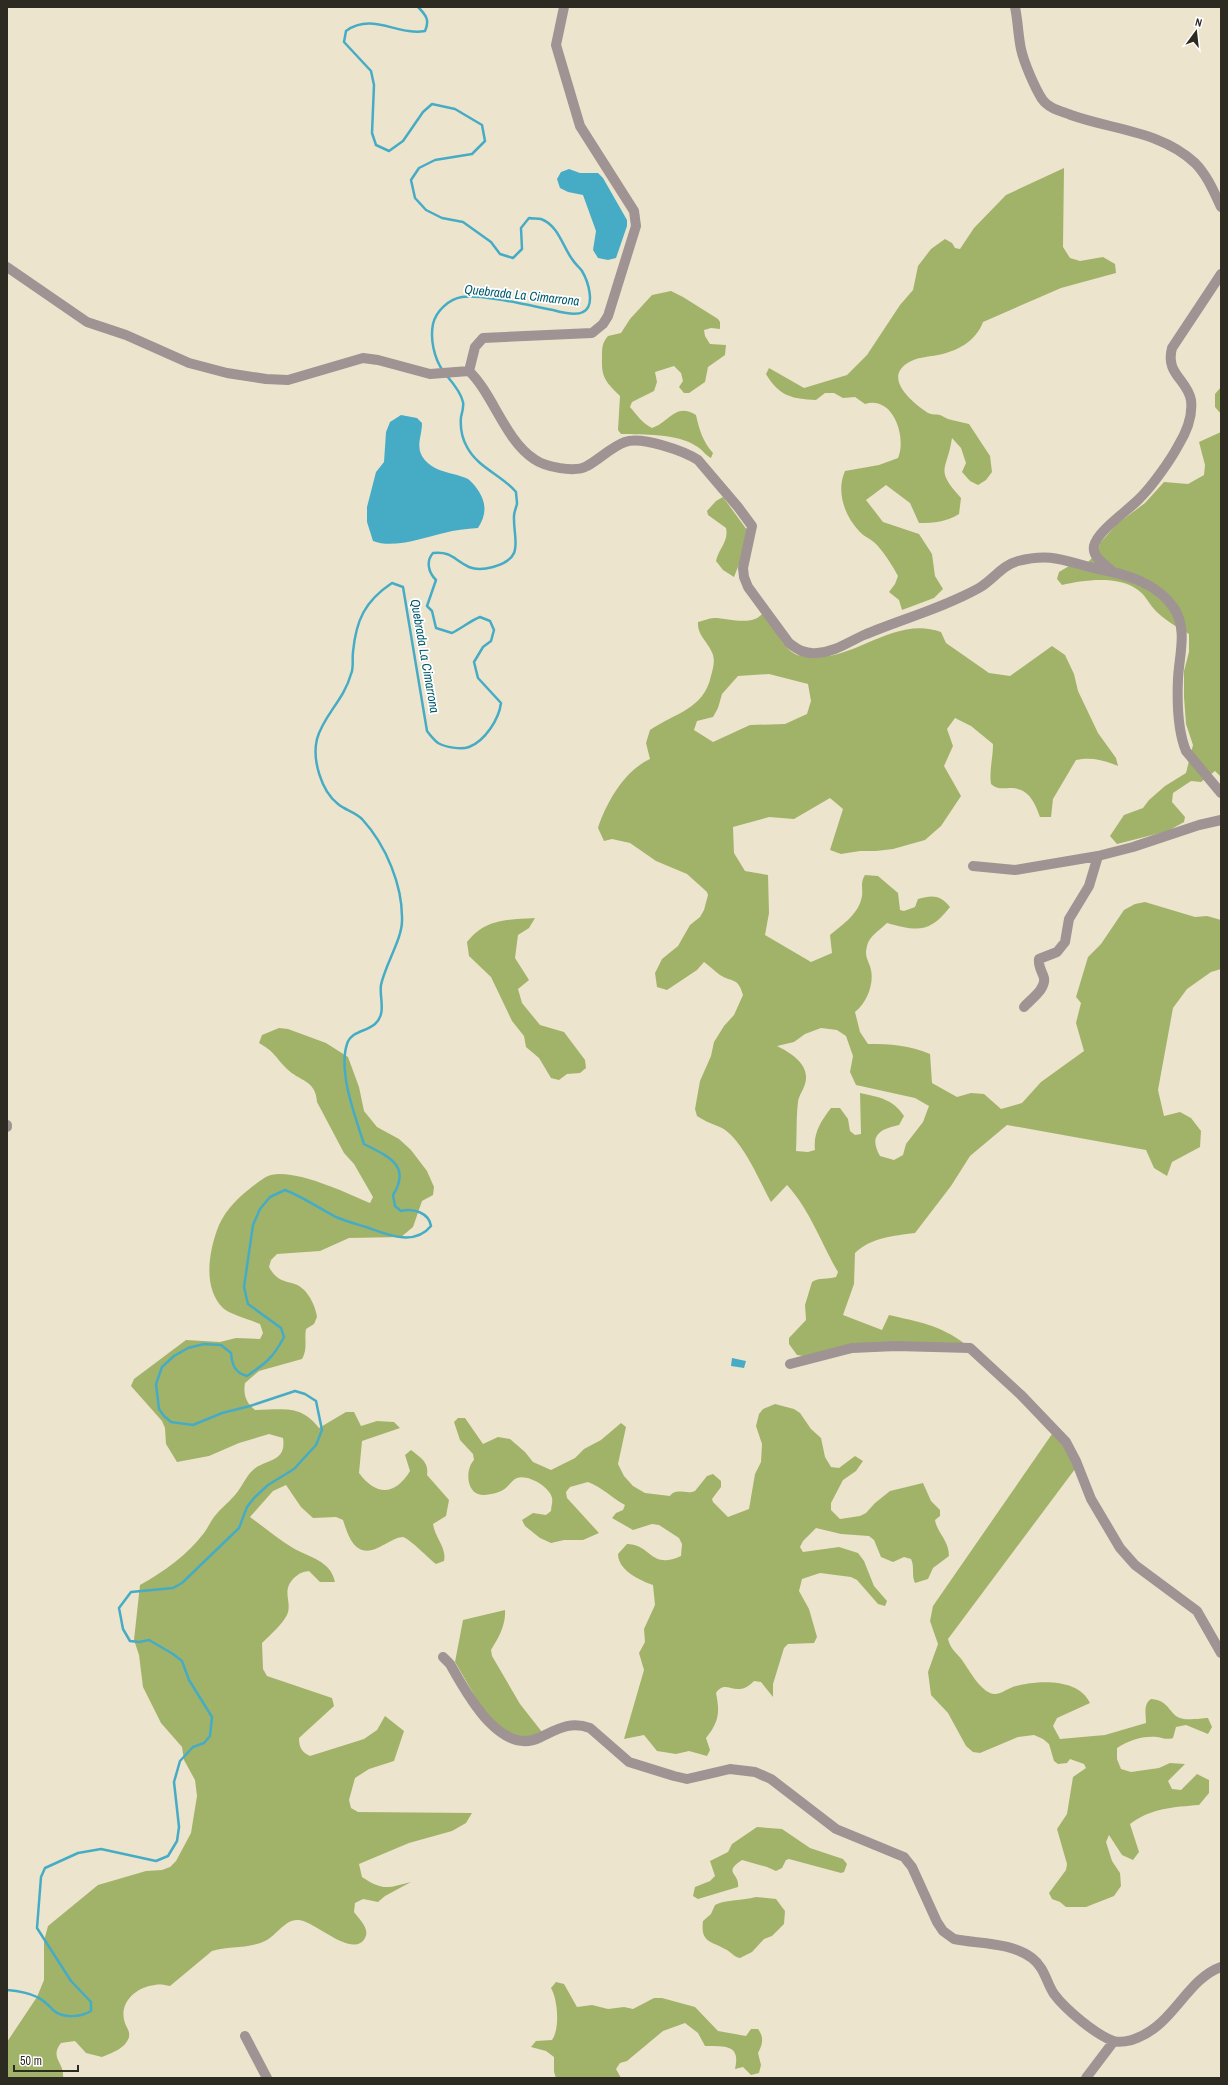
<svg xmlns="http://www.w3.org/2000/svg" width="1228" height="2085" viewBox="0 0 1228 2085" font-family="'Archivo Narrow',sans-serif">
	<rect width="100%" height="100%" fill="#ede4ce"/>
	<path fill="#a1b369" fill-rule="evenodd" d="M1064 168 1063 247 1070 258 1080 261 1103 257 1115 264 1116 273 1061 288 983 322C976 341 958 351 938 355 927 357 916 357 906 364 884 380 914 404 928 413 932 415 936 414 940 415 943 416 945 418 948 419 954 421 962 422 969 424L990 456 992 472 986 480 978 485 970 481 962 472 966 463 961 448 952 438C947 472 934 468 961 498L959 514C946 522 935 523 919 523L910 503 886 485 866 500 883 522 919 534 932 554 935 576 943 589 934 598 902 610 899 600 889 592 895 584 898 576C892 565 885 554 877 545 872 539 864 537 859 531 844 515 836 491 845 471L879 465 898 458C907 437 893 395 865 404L855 397 843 398 834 393H825L816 400C792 399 779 396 766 374L769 368 804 388 847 375 867 355 900 305 913 290 918 266 931 249 945 239 952 243 955 248 960 249 974 228 1006 195Z
		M671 291 683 297 718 319 720 322V329L711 328 704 330 705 336 710 344 726 345 725 355 708 367 705 382 689 393H684L679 387 683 381 681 373 674 366 655 372 657 382 654 391 632 402 630 407C637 415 642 423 652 428 669 423 675 402 696 415 699 429 703 442 713 453L711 458C705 455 702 449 696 446 677 433 643 435 621 434L618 430 620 396C606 382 601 378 602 357 602 348 602 343 608 336L621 333 630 319 652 295Z
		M1221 387V414L1215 407V394Z
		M1221 432V777L1215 771 1201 782 1191 781 1173 793 1172 802 1185 817 1184 822 1168 831 1117 844 1110 836 1124 815 1143 808 1149 800 1165 786 1186 773 1193 745 1186 724 1184 697V671L1189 652V634C1177 627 1163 619 1154 609 1148 602 1145 595 1138 590 1119 575 1083 580 1062 585L1057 579 1059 572 1069 566 1081 569 1098 552 1100 543 1117 524 1145 503 1164 482 1188 484 1204 475 1205 465 1199 442Z
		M723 497 747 530 743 554 734 577 723 570 716 561C719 548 729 541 726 528L708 515 707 511 716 501Z
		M763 613C776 626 779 646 797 655 800 656 806 656 809 657 854 662 894 615 941 632L946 643 989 673 1010 676 1052 646 1065 655 1074 674 1078 691 1098 733 1116 758 1118 766C1103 760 1092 757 1076 760L1053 799 1051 817H1040C1035 803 1029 789 1012 788 1003 788 998 790 991 784 989 770 993 759 993 744L971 726 955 718 947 729 953 746 944 766 961 796 941 826 925 840 893 849 876 851H860L841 854 830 850 843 809 830 798 794 819 769 817 733 827 734 853 745 871 768 875 769 913 765 935 811 962 832 953 830 935C843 924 859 914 862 896 863 887 860 883 865 875L878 876 898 893 900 910 904 911 915 907 918 899C933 895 940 895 950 907 929 934 917 931 887 923 880 930 869 936 867 946 864 958 869 960 871 970 874 984 867 1003 855 1012L860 1032 868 1044C891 1044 909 1045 930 1054L932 1083 957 1097 971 1093 984 1094 1001 1109 1022 1103 1041 1082 1084 1051 1076 1023 1081 1003 1076 997 1088 957 1101 944 1124 910 1135 904 1145 902 1195 917 1207 916 1221 920V969L1211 972 1187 989 1173 1008 1158 1090 1164 1116 1180 1112 1191 1118 1201 1131 1200 1147 1172 1162 1167 1176 1154 1168 1146 1150 1007 1125 970 1156 951 1186 915 1233C893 1236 872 1237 855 1253L854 1284 843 1315 882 1330 889 1315C919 1322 940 1325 965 1344L927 1343 810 1357 797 1355 789 1344V1338L806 1320 805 1305 812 1282C819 1277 827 1280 836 1277L838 1272C821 1243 810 1210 787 1185L771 1202C760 1182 743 1140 722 1128 713 1124 706 1122 697 1116L695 1109 700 1081 711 1056 714 1042 724 1026 734 1015 743 995C738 977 733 983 720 975 714 971 710 966 704 962L697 970 667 990 657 987 655 973 662 959 678 946 690 925 700 917 704 910 708 895 707 892 687 874 656 861 630 843 612 839 604 841 598 828C606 803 625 770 650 759L646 743 650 730C675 713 704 709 711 676 713 668 715 662 713 655 709 642 697 636 698 622 703 621 709 618 714 618 729 618 752 627 763 613ZM769 674 808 684 811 701 807 714 785 724 750 725 713 742 694 730 697 721 713 717 718 708 722 694 738 676ZM821 1028 837 1030 846 1036 853 1056 850 1072 856 1085 915 1098 929 1106 923 1122 906 1144 903 1155 894 1160 880 1156C868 1135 881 1129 899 1125L904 1116C893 1099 879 1097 860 1093L861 1134 855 1135 850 1131 848 1119 840 1108H831C821 1121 813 1133 815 1150L808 1152 796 1151C797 1135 796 1118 798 1102 799 1095 803 1091 805 1084 811 1065 791 1053 777 1046L794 1042 805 1034Z
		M535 918 529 928 518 935 515 958 529 980 518 989 522 1003 540 1025 564 1032 585 1060 586 1068 580 1073 567 1074 559 1080 551 1078 539 1058 526 1047 524 1036 512 1021 491 977 469 956 467 942C486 918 507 920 535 918Z
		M279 1028 288 1029 326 1043 348 1057 359 1087 364 1111 377 1127 399 1139 411 1150 427 1171 434 1187 433 1195 422 1201 413 1227 401 1237 349 1238 320 1251 277 1254 271 1260 269 1267C280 1287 291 1278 303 1289 310 1295 316 1308 317 1317L314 1324 306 1329C304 1339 308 1349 302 1359L259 1371 245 1383C243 1394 246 1403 255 1410 284 1410 300 1404 319 1428L346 1412H354L361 1426 377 1421 394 1422 400 1428 362 1441 359 1473C376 1496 395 1496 410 1471L405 1455 411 1450C421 1458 429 1462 427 1475L449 1500 446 1516 433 1524C435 1538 447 1548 444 1561L436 1564C428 1558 410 1539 403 1537 398 1537 393 1540 389 1542 383 1545 377 1549 372 1550 353 1555 347 1532 343 1520L336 1517 313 1518 301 1507 286 1485 273 1491 250 1517C264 1527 278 1539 293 1548 309 1557 331 1561 335 1582H320L309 1571C302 1572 300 1573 295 1577 280 1591 293 1601 287 1615 281 1626 271 1634 262 1643L263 1669 267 1676 332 1698 334 1706 299 1738C299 1748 302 1752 310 1756L364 1739 377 1730 385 1716 404 1731 394 1761 369 1769 355 1778 349 1800 351 1808 358 1812 472 1813 466 1823 452 1831 409 1843 359 1864 362 1877C383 1891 388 1888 411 1882L385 1896 378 1902 363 1899 355 1903 354 1912C360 1920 370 1929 365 1938 353 1960 314 1920 298 1920 285 1919 276 1936 265 1941 248 1949 227 1946 212 1951L170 1986C165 1985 160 1984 155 1985 136 1987 118 2003 125 2023 127 2029 130 2030 129 2037 126 2048 112 2053 102 2057L86 2053 75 2041 61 2043C49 2058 65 2063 63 2078H7V2042L37 1997 44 1980V1941L48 1926 98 1885 146 1871 162 1870 170 1867 176 1861 191 1833 197 1796 195 1780 184 1760 182 1747 161 1723 143 1687 139 1655 134 1640 140 1585C165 1571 187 1555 204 1533 208 1528 210 1522 214 1517 220 1509 228 1503 235 1495 242 1487 246 1476 253 1470 265 1459 287 1463 283 1438L269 1434 239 1443 209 1456 177 1462 166 1444 165 1428 162 1421 131 1386 134 1379 186 1340 220 1342 236 1338 260 1339 263 1333 260 1324C251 1320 229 1314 223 1308 202 1287 209 1250 219 1225 226 1209 240 1196 253 1186 259 1182 264 1177 271 1175 297 1169 346 1193 370 1203L373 1197 354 1164 344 1153 317 1102C316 1080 299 1081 287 1069 275 1057 275 1052 259 1043L262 1035Z
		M775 1404 794 1409 800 1413 811 1429 821 1438 825 1457 831 1467 839 1468 855 1456 863 1461 856 1471 843 1480 831 1503V1510L840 1519 860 1516 866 1513 875 1503 890 1491 923 1483 931 1501 940 1510V1516L935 1520C937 1533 949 1540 949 1556L933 1568 928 1579 915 1583C911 1575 915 1567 911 1559L904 1557 893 1562 881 1557 874 1540 869 1536 841 1534 816 1528 803 1541 800 1547 803 1552 839 1547 858 1553 864 1561 874 1586 887 1601 885 1606 878 1604 857 1580 851 1577 820 1573 802 1579 799 1591 809 1609 817 1637 814 1643 788 1644 784 1648 773 1684V1697L761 1682 754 1681C750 1685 745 1689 740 1689 729 1690 724 1682 716 1693 720 1712 719 1722 706 1738L710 1750 707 1756 689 1751 676 1754 657 1751 644 1735 624 1739 644 1670 639 1653 645 1642 644 1629 655 1605 653 1585C639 1580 618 1570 618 1554L627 1544C651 1544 650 1570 681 1556L682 1544 679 1538 659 1525 652 1524 633 1530 612 1518 616 1513 623 1510 625 1505C612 1498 602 1487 588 1482L570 1487 566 1492 567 1498 599 1533 583 1540H564L551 1543 540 1538 525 1526 522 1520 533 1513 546 1515 551 1511C551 1507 553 1502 552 1498 550 1487 528 1474 517 1478 512 1480 508 1487 503 1490 499 1493 487 1495 482 1495 466 1494 465 1469 474 1460L473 1454 460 1440 454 1422 458 1418H465L483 1444 498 1437 510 1439 525 1452 533 1462 551 1470 575 1458 584 1449 601 1440 621 1423 626 1427 618 1464 624 1476 633 1486 645 1493 670 1496C676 1487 687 1495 695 1491L707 1476 713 1474 721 1481V1487L712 1499 713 1502 728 1517 749 1509 755 1474 761 1462 762 1444 756 1426 759 1414 763 1409Z
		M1052 1434 1060 1440 1075 1469 948 1639C951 1651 958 1653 964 1663 971 1673 979 1688 990 1693 999 1697 1007 1688 1016 1686 1038 1680 1079 1678 1090 1703L1057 1718 1053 1726 1060 1739 1105 1735 1146 1723C1146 1715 1143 1704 1151 1699 1166 1700 1167 1708 1176 1716 1183 1722 1200 1718 1208 1718L1212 1727 1208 1734 1186 1725 1176 1727 1173 1738C1167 1740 1163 1738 1157 1737 1140 1736 1131 1740 1117 1748V1759L1121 1769 1131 1772 1159 1768 1170 1763 1185 1764 1168 1781 1172 1789 1181 1790 1197 1774 1209 1780V1793L1199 1805C1174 1807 1151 1808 1130 1824L1139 1852 1133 1860 1122 1855 1109 1835 1106 1842 1112 1861 1120 1873 1121 1886 1114 1896 1086 1907H1066L1060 1902 1052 1899 1049 1893 1066 1870 1067 1864 1057 1829 1067 1814 1073 1777 1086 1768 1084 1764 1070 1759 1067 1763 1058 1764 1054 1761 1049 1744 1043 1739 1034 1735 1018 1737 980 1753 973 1752 966 1746 948 1713 931 1695 928 1672 938 1644 930 1621 933 1606Z
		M505 1610C506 1625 499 1637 491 1650L492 1656 520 1704 542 1732 528 1739 513 1735 489 1720 455 1662 463 1620Z
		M757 1827 782 1829 810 1848 843 1859 847 1864 844 1872 841 1873 789 1859 786 1860 782 1868 776 1871 767 1867 742 1860C722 1873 740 1873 738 1887L698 1899 693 1896 695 1887 710 1881 715 1876 710 1861 728 1852 732 1844Z
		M756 1897 776 1899 785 1911 784 1924 772 1936 764 1939 752 1952 740 1958C734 1957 732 1953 727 1950 712 1941 700 1943 703 1921L711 1914 715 1905C727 1899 742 1901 756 1897Z
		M556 1982 564 1984 577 2007 592 2005 608 2009 624 2007 633 2009 654 1998H662L695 2007 718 2031 746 2036 751 2029H758C764 2037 763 2044 758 2053L761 2065 759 2073 751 2075 743 2067 735 2069C741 2043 724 2047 705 2046L698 2033 685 2023 663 2031 627 2061 620 2063 616 2069 621 2078H556L554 2072V2057L546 2051 531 2047 536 2041 552 2040C560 2029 558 2000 551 1988Z"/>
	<path fill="#46acc5" d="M569 169 580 173H598L603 178 627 220V226L616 258 608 260 598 258 593 250 596 231 583 195 568 192 560 188 557 179 561 172Z
		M401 415 417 418 422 423C422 436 416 445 422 456 432 473 454 472 468 479 471 481 473 484 475 486 486 500 488 513 478 528 466 529 455 530 444 533 423 538 393 549 373 541L367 522V507L376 472 384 462 386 432 390 422Z
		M732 1358 746 1361 744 1368 731 1366Z"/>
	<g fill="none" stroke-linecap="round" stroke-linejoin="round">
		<path stroke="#46acc5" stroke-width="2.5" d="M418 7C426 15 430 20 425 31 398 36 372 12 346 31L344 42 371 71 374 85 372 133 376 145 389 151 403 141 423 112 432 104 455 109 482 125 485 141 472 154 435 160 419 168 411 180 415 198 426 210 442 218 463 222 491 242 500 254 513 258 522 249 521 228 529 218C532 219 538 218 541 219 558 225 563 247 572 259 575 264 579 267 582 271 588 281 596 306 583 312 576 316 560 312 553 310 531 306 483 294 462 297 449 299 436 311 433 324 430 339 434 358 443 371
			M7 1990C18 1991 27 1992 37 1997 44 2000 48 2005 53 2010 63 2019 81 2017 91 2011V2002L71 1981 37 1928 41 1877 45 1868 78 1853 101 1849 156 1861 168 1856 177 1841 179 1827 174 1782 180 1761 193 1747 204 1743 210 1736 212 1717 189 1680 182 1661 173 1654 149 1640 139 1642 130 1641 123 1629 119 1608 131 1592 173 1588 182 1583 239 1528 247 1507 254 1498 268 1485 294 1469 316 1445 322 1430 316 1401 305 1394 295 1391 250 1406 222 1413 193 1425 171 1422 164 1416 159 1409 156 1384 162 1367 174 1356 188 1348 204 1344 221 1345 231 1353C232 1365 235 1373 247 1376 266 1363 273 1358 284 1337L281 1328 248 1304 244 1287 253 1225 260 1209 270 1197 285 1190C303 1197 319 1208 336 1217 345 1221 356 1224 366 1227 386 1234 414 1247 431 1226 429 1213 414 1208 401 1211L395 1206 393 1195C412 1165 387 1156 364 1144 355 1116 338 1072 347 1044 351 1031 366 1032 375 1024 387 1013 379 998 381 985 385 965 402 939 402 921 403 886 386 845 362 819 355 812 345 810 338 804 321 791 312 759 317 739 323 716 344 700 351 674 354 668 352 659 353 652 356 620 365 601 392 583L403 587 427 731C430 735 434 740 438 743 445 747 461 750 469 747 485 741 499 719 501 703L478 678 474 662 483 647 491 641 494 630 490 621 480 617C470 621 462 628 452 633L436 628 432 611 427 606 436 580C428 572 426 561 433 553 452 551 454 560 469 567 476 570 486 569 493 567 526 558 513 540 514 516 514 512 516 508 517 504 517 500 516 495 516 492 502 475 478 468 467 447 462 438 460 428 461 417 462 413 464 407 463 402 461 393 453 383 447 376"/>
		<path stroke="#9f9393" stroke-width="10" d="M1015 7C1018 21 1018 35 1021 49 1024 63 1035 88 1042 99 1049 109 1061 111 1071 115 1113 130 1161 131 1195 163 1207 175 1214 192 1221 207
			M7 267 87 322 126 335 189 363 227 373 266 379 288 380 363 358 378 360 430 374 469 371 475 347 483 338 592 333 603 324 608 316 636 226 634 211 580 126 556 45 564 7
			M469 371C493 394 505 440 534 459 545 467 575 473 587 466 600 459 611 447 625 442 642 436 684 451 698 460L738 507 752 526 743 568 744 577 748 587 789 643C798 650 805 654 817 653 835 652 848 642 864 635 902 619 943 608 979 588 993 580 1002 565 1018 561 1053 552 1066 562 1098 569 1126 574 1157 583 1174 608 1188 630 1179 655 1178 679 1177 702 1177 729 1186 751L1221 793
			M1111 570C1104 564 1092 557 1094 546 1097 531 1129 510 1140 498 1152 486 1170 461 1178 446 1186 433 1193 416 1191 400 1187 379 1165 374 1172 348L1221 274
			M973 866 1015 870 1098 856 1133 847 1199 825 1221 820
			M1024 1007C1031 999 1046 989 1044 978 1042 971 1038 967 1039 959L1057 952 1065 942 1069 919 1089 886 1098 856
			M7 1127V1125
			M790 1364 852 1348 896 1346 970 1348 1022 1396 1066 1442 1076 1461 1091 1499 1120 1548 1135 1565 1197 1611 1221 1653
			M443 1657 450 1664C466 1692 500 1758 541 1737 558 1729 570 1721 590 1728L629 1762 674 1776 687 1779 730 1769 755 1772 771 1779 836 1829 904 1857 912 1867 937 1922 943 1931 954 1939C979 1944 1011 1942 1032 1958 1045 1968 1046 1982 1054 1994 1066 2010 1095 2034 1113 2041 1119 2043 1131 2041 1137 2038 1174 2024 1187 1979 1221 1967
			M245 2036 267 2078
			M1086 2078 1114 2041"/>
	</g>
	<g text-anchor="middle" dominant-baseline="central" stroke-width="3.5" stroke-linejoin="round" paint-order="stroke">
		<g font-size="13" font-style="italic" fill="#005b6d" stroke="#fff">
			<text transform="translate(522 295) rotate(6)">Quebrada La Cimarrona</text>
			<text transform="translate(425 656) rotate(80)">Quebrada La Cimarrona</text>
		</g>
	</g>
	<rect width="1228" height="2085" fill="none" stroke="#2d2a21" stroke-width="16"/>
	<g transform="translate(1196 32) rotate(15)" stroke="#ffffff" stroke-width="3" paint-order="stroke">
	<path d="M0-3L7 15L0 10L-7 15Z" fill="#2d2a21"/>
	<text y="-6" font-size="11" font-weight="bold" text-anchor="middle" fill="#2d2a21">N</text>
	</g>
	<path d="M14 2065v6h64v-6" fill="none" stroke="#2d2a21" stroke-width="2"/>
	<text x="20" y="2065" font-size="12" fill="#2d2a21" stroke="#ffffff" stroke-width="3" paint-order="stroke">50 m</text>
</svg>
